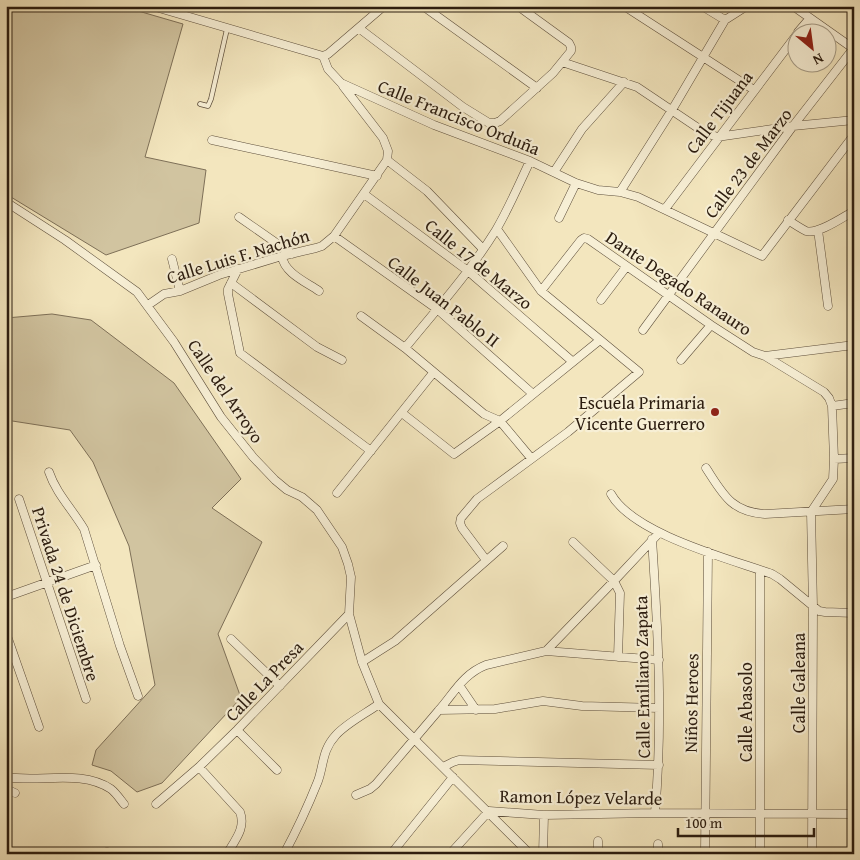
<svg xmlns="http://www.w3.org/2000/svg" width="860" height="860" viewBox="0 0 860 860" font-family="'Gentium Book Plus',serif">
	<rect width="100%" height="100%" fill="#f3e6be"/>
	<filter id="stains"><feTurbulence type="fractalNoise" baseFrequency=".004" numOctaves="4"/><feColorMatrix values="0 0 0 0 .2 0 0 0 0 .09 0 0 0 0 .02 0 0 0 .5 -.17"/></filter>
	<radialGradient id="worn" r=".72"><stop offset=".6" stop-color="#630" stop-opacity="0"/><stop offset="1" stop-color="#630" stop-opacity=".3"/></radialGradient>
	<path fill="#d1c4a0" stroke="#7e7058" d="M9 6H121L183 24 145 157 206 170 199 223 106 255 6 194V13Z
		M52 314 91 320 174 383 241 479 212 508 262 542 218 634 241 698 162 783 137 792 111 771 92 765 96 750 155 685 129 546 93 462 70 430 6 420V318Z"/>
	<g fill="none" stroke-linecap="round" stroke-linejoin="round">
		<g stroke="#5d4e3b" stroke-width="5.5">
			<path id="service" d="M200 104 208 106 211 99 227 29"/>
		</g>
		<g stroke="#5d4e3b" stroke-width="9">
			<path id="minor" d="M152 6 323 56
				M423 6 537 88
				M624 6 754 90
				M702 6 725 20
				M793 6 854 49
				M360 29 463 107 489 123H495L500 121 553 73 571 51V47L569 43 518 6
				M798 32 810 18
				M323 56 328 69 341 83 434 125 530 161 576 183 598 190 620 192 638 197 762 256 854 135
				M323 56 328 54 384 6
				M562 62 637 87 704 132 717 137 793 126 854 120
				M212 140 377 176
				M387 160 427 191 483 249
				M554 172 582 129 624 82
				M620 192 672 110 725 20 747 6
				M364 194 468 271 573 362
				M6 202 65 240 137 292 174 342 221 417 253 457 275 480 287 490 302 497 317 510 342 547 348 564 351 577 349 614 362 662 379 704 530 854
				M665 209 798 33
				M239 217 292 254
				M559 218 576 183
				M788 220C794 224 800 228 806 231 818 235 843 217 854 211
				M818 230 828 306
				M334 236 437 309 533 394
				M282 256C284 273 306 282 319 291
				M172 259 180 291
				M238 269 228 289V294L240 353 371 451
				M231 283 317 347 342 360
				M541 291 581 240 584 238 588 239 711 325 753 352 765 356 824 392 829 398 832 406 834 459 833 479 811 512
				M601 300 626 267
				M148 305 164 294 180 291 219 275 282 256 316 248 322 246 334 236 387 160 388 151 383 138 343 86
				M361 316 405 348 484 414 500 421 531 458
				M643 330 793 126 853 49
				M405 348C436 310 470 272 496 230 509 208 519 184 530 161
				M765 356 854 345
				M681 360 711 325
				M832 406 854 403
				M402 413 454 454 500 421 600 340
				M834 459 854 458
				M706 468C723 494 731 512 765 514L854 509
				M49 472C56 493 72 509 84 529L120 646 138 696
				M337 493 433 373
				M611 494C633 534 730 559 772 574L780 579 819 611 825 612 854 613
				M19 499 86 699
				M811 512 813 607 812 854
				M652 539C658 631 663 722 655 813
				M573 542 614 581 620 593 618 657
				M486 560 462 528 460 523 461 518 477 499 568 432 639 372 541 291 497 229
				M760 570V854
				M6 597 96 565
				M6 633 39 727
				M231 639 280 686
				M546 651 659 660
				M362 662 395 641 503 546
				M459 685 476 710
				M439 710 495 709 543 701 582 706 659 708
				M237 730 277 770
				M199 767 240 812C246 828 235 840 227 854
				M443 767 453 762 459 760 659 765
				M6 777C40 783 81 769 111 789 116 793 120 799 124 804
				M6 789 15 793
				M356 795 370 789 376 784C397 759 418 735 439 710 454 693 463 674 486 665L546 651 614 581 659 533
				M156 804 199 767 237 730 349 614
				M658 844V854
				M107 854V852
				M284 854C297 830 308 806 318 781 324 764 322 750 336 735 347 723 365 714 379 704
				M391 854 453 777
				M450 854 489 811 544 815 655 813 854 814
				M543 854 544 815
				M598 854V841
				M705 854 708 552"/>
		</g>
		<use href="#service" stroke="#f7efd5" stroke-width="4"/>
		<use href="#minor" stroke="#f7efd5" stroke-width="8"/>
	</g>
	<circle fill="#8f2418" stroke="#f7efd5" stroke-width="2" cx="715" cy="412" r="5"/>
	<g text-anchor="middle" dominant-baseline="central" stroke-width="4.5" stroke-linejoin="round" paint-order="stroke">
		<g font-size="18" fill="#2b1c0f" stroke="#f7efd5">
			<text transform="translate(719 112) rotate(-53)">Calle Tijuana</text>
			<text transform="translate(459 117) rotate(22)">Calle Francisco Orduña</text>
			<text transform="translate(748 163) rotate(-53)">Calle 23 de Marzo</text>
			<text transform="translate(238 256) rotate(-17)">Calle Luis F. Nachón</text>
			<text transform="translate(479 264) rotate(39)">Calle 17 de Marzo</text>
			<text transform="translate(679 283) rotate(34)">Dante Degado Ranauro</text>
			<text transform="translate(444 301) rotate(38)">Calle Juan Pablo II</text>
			<text transform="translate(226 391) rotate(56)">Calle del Arroyo</text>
			<text transform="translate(66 594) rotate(72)">Privada 24 de Diciembre</text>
			<text transform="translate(642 677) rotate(-91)">Calle Emiliano Zapata</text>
			<text transform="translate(264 681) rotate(-46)">Calle La Presa</text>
			<text transform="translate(798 683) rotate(-90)">Calle Galeana</text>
			<text transform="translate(691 703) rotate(-89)">Niños Heroes</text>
			<text transform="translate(745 712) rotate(-90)">Calle Abasolo</text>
			<text transform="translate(581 797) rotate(1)">Ramon López Velarde</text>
		</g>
		<g font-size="18" fill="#2b1c0f" stroke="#f7efd5" text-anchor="end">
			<text x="705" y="402">Escuela Primaria<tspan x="705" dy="21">Vicente Guerrero</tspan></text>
		</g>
	</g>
	<rect width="860" height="860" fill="none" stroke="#f3e6be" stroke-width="25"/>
	<rect x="8" y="8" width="845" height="845" fill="none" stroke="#2b1c0f" stroke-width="2.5"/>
	<rect x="12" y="12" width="835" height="835" fill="none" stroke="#2b1c0f"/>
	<g transform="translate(812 48) rotate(151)"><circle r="24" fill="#f7efd5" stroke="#a59b86"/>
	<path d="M0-4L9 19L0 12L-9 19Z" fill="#8f2418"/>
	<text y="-8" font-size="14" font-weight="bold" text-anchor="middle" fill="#2b1c0f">N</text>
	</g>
	<path d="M678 828v8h136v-8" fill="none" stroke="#2b1c0f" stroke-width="2.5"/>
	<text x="685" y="828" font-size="15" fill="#2b1c0f" stroke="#f7efd5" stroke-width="4" paint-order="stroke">100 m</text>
	<rect width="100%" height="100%" filter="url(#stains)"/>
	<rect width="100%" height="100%" fill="url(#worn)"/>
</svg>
